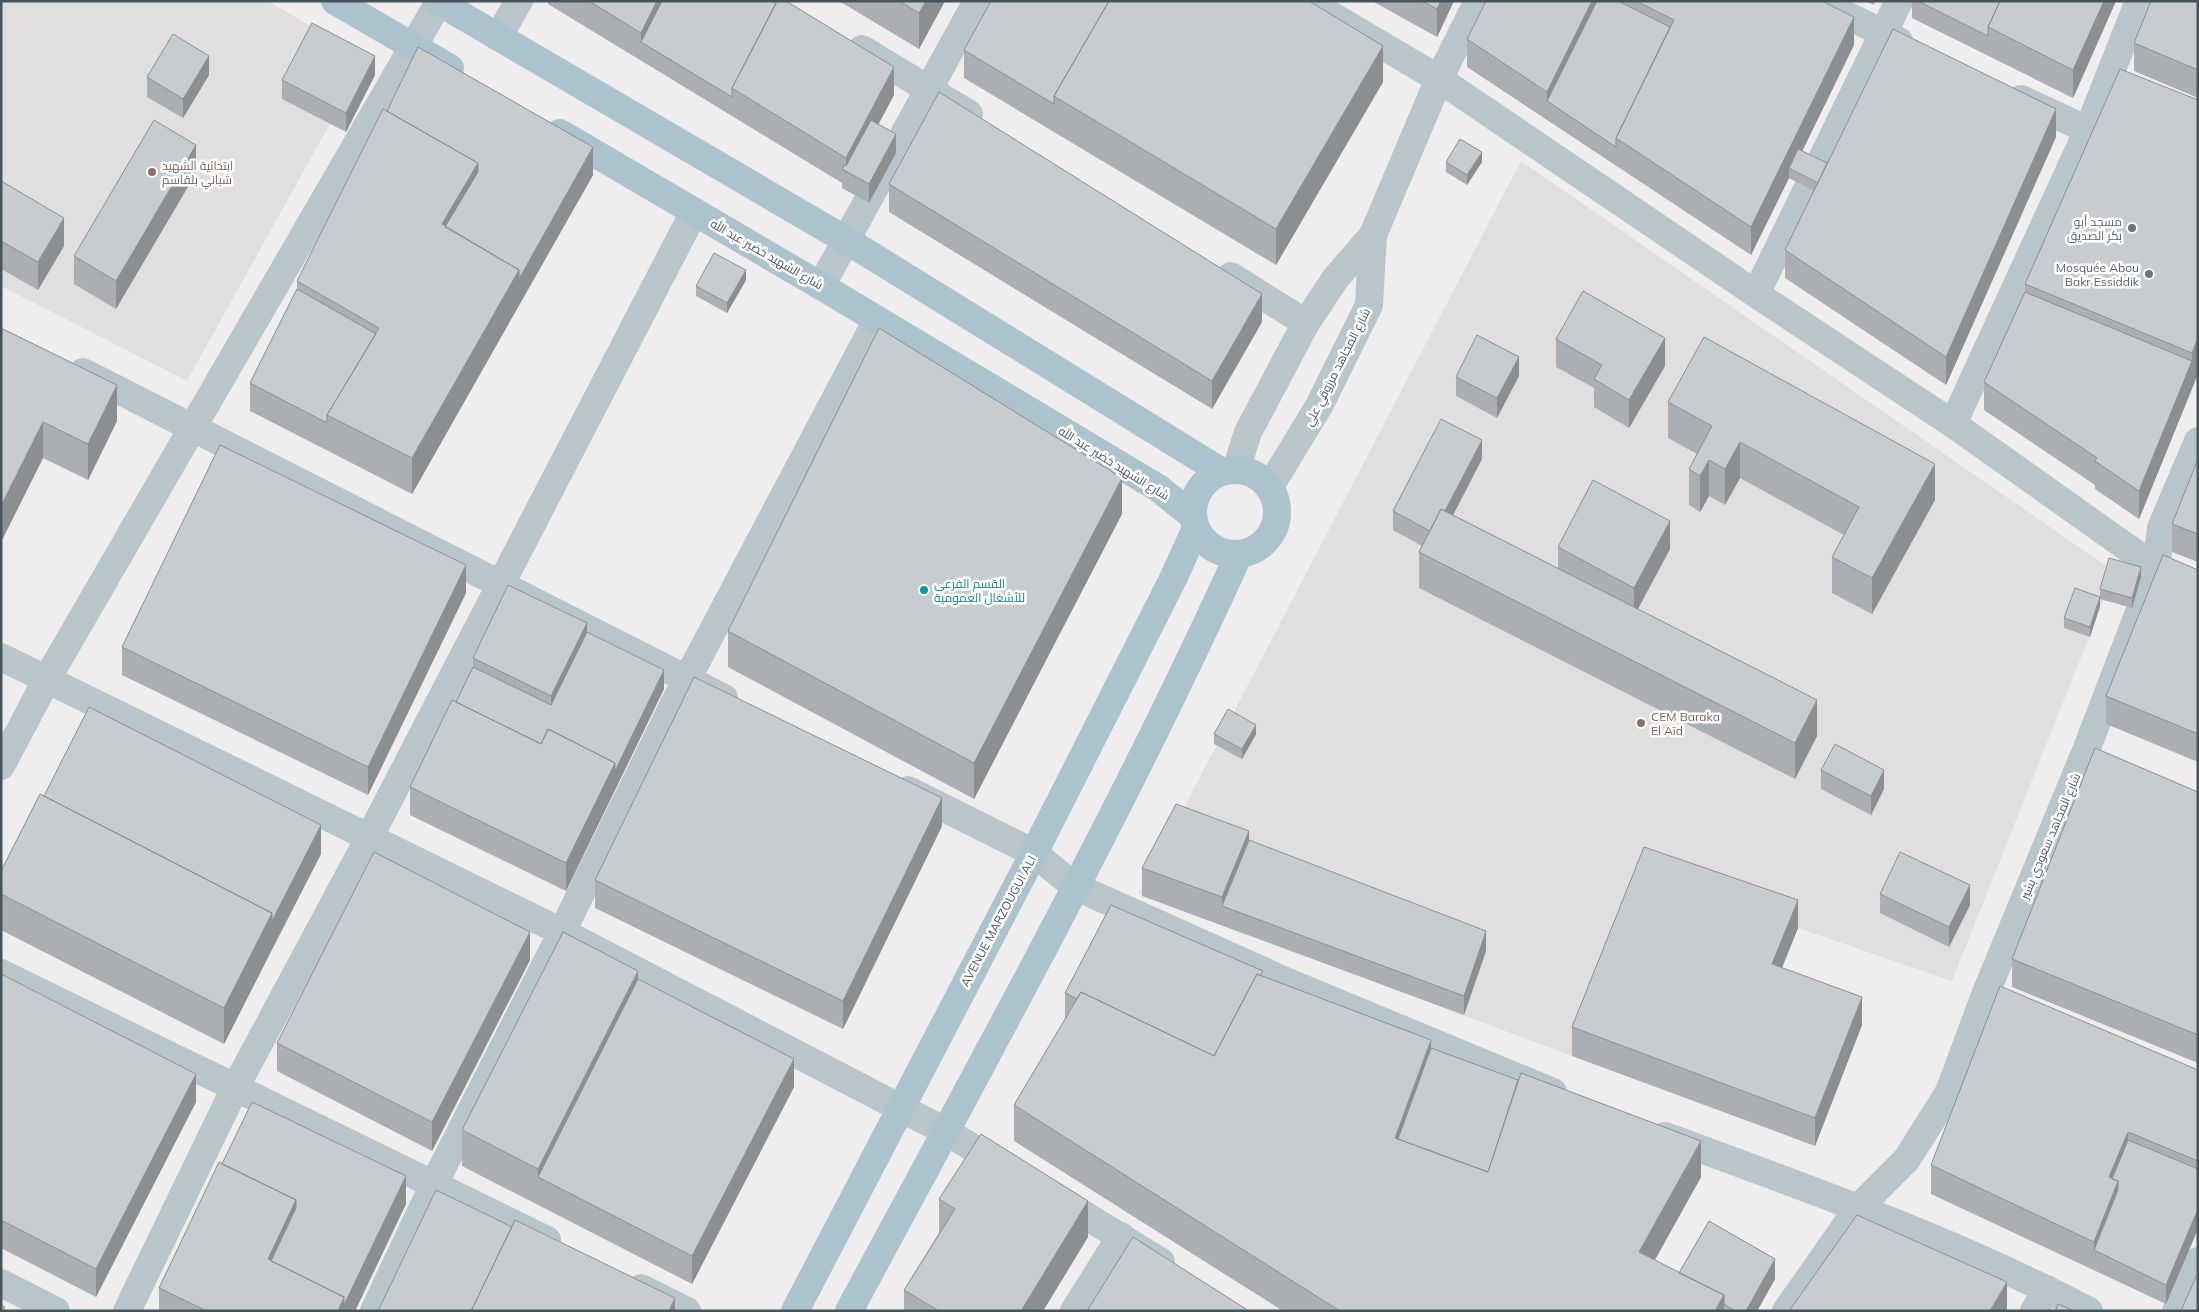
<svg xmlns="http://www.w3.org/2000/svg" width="2199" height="1312" viewBox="0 0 2199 1312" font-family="Mulish,Cairo,sans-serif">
	<rect width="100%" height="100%" fill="#f0edee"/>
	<path fill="#e1dee0" d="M1 1H268L366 59 187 381 1 286Z
		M1521 161 2115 572 1952 981 1643 875 1572 1056 1139 894Z"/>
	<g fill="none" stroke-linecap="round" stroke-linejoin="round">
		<path stroke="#b8c5cb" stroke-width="28" d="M1307 1 1439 79 1756 294 1953 424 2156 568 2198 585
			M1818 1 1899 41
			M498 37 519 1
			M862 49 969 114
			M2021 99 2088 130
			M1231 276 1306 323
			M821 286 977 1
			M1756 294 1899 1
			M83 372 724 698
			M1953 424 2088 130 2139 1
			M1236 470 1248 432 1306 323 1335 279 1373 235 1439 79 1478 1
			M1269 488 1319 406 1369 305 1373 235
			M1 657 562 932 945 1131 1005 1167
			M1 766 47 679 439 2
			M908 790 1034 853 1074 886 1290 983 1553 1092
			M1 973 547 1240
			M1665 1136C1809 1189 1954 1240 2089 1311
			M1057 1198 1161 1262
			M1 1283 56 1311
			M641 1288 687 1311
			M127 1311 235 1088 369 838 694 212
			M374 1311 434 1184 562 932 675 702 877 320
			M1074 1311 1121 1236
			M1786 1311 1859 1207 1907 1159 1949 1092 1985 995 2087 748 2156 568 2161 528 2198 441
			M2034 1311 2047 1289
			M2176 1311 2198 1261"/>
		<path stroke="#acc3cd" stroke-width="28" d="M335 1 450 68
			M437 1 846 240 1222 472
			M560 133 821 286 1158 488 1193 516
			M1193 512a42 42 0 1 1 84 0a42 42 0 1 1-84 0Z
			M795 1311 1034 853 1173 579 1196 528
			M849 1311C983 1061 1122 812 1239 554"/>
	</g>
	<path fill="#abafb3" d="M548 1H772L894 95 878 124 896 153 869 203 842 188V183L548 4Z
		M839 1H945L919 49Z
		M1372 1H1454L1437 37Z
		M1486 1H1822L1854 45 1802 151 1827 163 2056 137 1946 385 1785 278V250L1814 191 1789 178 1751 255 1467 67V39Z
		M1866 1H1875L1874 5Z
		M1912 1H2116L2073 98 1912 18Z
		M2198 1V98L2134 71V43Z
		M964 50 1383 82 1276 265 964 78Z
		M209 75 183 118 147 97V77Z
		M375 75 346 132 282 99V80Z
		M2198 100V374L2139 519 2095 489V485L1984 410V382L2025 292V284Z
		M387 111 593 175 412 494 250 411V383L297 289V281Z
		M1446 162H1482L1467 185 1446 172Z
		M196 173 116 309 74 284V256Z
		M1 181 64 246 38 290 1 269Z
		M889 184 1262 322 1212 409 889 212Z
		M746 280 727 313 696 296V286Z
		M1 328 117 421 88 480 43 458 1 542Z
		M1556 339 1665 366 1629 428 1594 407V388L1556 367Z
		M1519 376 1497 418 1456 396V377Z
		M1668 402 1935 500 1872 614 1832 593V557L1844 535 1740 478 1725 505 1709 496 1700 512 1689 505V469L1697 454 1668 438Z
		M1482 459 1453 515 1558 569V547L1670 549 1638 609 1817 736 1795 779 1419 588V552L1422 546 1393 530V511Z
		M2198 459V562L2172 552V524Z
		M1122 514 974 799 728 667V631Z
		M2198 570V762L2106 724V696Z
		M2141 577 2132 608 2100 599V589Z
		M466 593 368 795 122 675V647Z
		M2100 606 2090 637 2064 628V618Z
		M587 632 664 689 566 891 410 815V787L456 702 473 667V658Z
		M1214 734H1256L1242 759 1214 744Z
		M1821 770 1884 789 1871 815 1821 789Z
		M2198 792V1063L2012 987V959Z
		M44 796 321 854 224 1044 1 930V871Z
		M942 826 843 1029 595 908V880Z
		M1249 840 1486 951 1464 1015 1142 896V868Z
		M1880 894 1970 905 1949 947 1880 913Z
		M1798 928 1782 968 1862 1025 1815 1146 1572 1056V1027Z
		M530 960 432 1151 277 1071V1043Z
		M1 974 196 1102 96 1297 1 1248Z
		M1263 977 1431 1048 1701 1177 1655 1260 1679 1273 1775 1279 1757 1311H1283L1014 1141V1105L1065 1020V993Z
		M638 979 794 1087 692 1284 462 1166V1130Z
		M2198 1070V1229L2166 1304 1931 1194V1165Z
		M222 1164 406 1204 355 1311H159V1288Z
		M939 1199 1088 1237 1043 1311H904V1290L939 1233Z"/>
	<path fill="#8b8f92" d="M657 1H672L641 42V61V33Z
		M926 1H945L919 49V13Z
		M1441 1H1454L1437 37V9Z
		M1592 1H1601L1547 101V92Z
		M2104 1H2116L2073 98V70Z
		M1854 17V45L1793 170 1789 168V178L1751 255V227Z
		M1383 46V82L1276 265V229Z
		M209 56V75L183 118V99Z
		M375 56V75L346 132V113Z
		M894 67V95L852 174 846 171V158Z
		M2056 109V137L1946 385V357Z
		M896 134V153L869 203V184Z
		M196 145V173L116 309V281Z
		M593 147V175L412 494V458L519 270Z
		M1482 152V162L1467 185V175Z
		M478 163V200L454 240 442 224Z
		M64 218V246L38 290V262Z
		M746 270V280L727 313V303Z
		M1262 294V322L1212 409V381Z
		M1665 338V366L1629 428V400Z
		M2198 338V374L2139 519V491L2192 361V353Z
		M1519 357V376L1497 418V398Z
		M117 385V421L88 480V444Z
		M43 422V458L1 542V506Z
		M1482 440V459L1434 552V533Z
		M1740 442V478L1725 505V469Z
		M1709 460V496L1700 512V476Z
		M1935 464V500L1872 614V578Z
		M1122 478V514L974 799V763Z
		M1670 521V549L1634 616V588Z
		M466 565V593L368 795V767Z
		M2141 567V577L2132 608V598Z
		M2100 597V606L2090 637V627Z
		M587 623V651L551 724V696Z
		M664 670V689L566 891V863L615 763Z
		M1817 700V736L1795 779V743Z
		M1256 725V734L1242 759V749Z
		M1884 770V789L1871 815V796Z
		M942 798V826L843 1029V1001Z
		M321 825V854L272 949V921Z
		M1249 831V859L1222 906V897Z
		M1970 885V905L1949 947V927Z
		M1798 900V928L1772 992V964Z
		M272 913V949L224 1044V1008Z
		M1486 931V951L1464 1015V996Z
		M530 932V960L432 1151V1122Z
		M638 971V1007L538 1177V1205V1169Z
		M1862 997V1025L1815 1146V1118Z
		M1431 1040V1076L1404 1149 1395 1138Z
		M794 1059V1087L692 1284V1256Z
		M196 1074V1102L96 1297V1269Z
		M2128 1132V1160L2118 1209 2094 1250V1242L2109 1177Z
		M1701 1141V1177L1639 1288V1252Z
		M406 1176V1204L355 1311H338Z
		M296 1200V1236L278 1273 268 1259Z
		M1088 1201V1237L1043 1311H1021Z
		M2198 1209V1229L2166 1304V1285Z
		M1775 1259V1279L1757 1311H1746Z
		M2007 1282V1311H1990Z
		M1724 1295V1311H1715Z
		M675 1298V1311H669Z"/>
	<path fill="#c7ccd0" stroke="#8b8f92" d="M589 1H657L641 33Z
		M662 1H772L776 4 732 88V97L641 42Z
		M777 1H786L894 67 846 158 732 88Z
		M899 1H926L919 13Z
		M991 1H1109L1054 96V104L964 50Z
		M1109 1H1309L1383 46 1276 229 1054 96Z
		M1422 1H1441L1437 9Z
		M1486 1H1592L1547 92 1467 39Z
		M1597 1H1618L1670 27 1616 138V147L1547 101Z
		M1636 1H1822L1854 17 1751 227 1616 138 1674 20Z
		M1918 1H2000L1988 27V36Z
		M2000 1H2104L2073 70 1988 27Z
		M2151 1H2198V70L2134 43Z
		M312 23 375 56 346 113 282 80Z
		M1893 29 2056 109 1946 357 1785 250Z
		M173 34 209 56 183 99 147 77Z
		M418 47 593 147 519 279V270L445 227 478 172V163L387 111Z
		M2120 69 2198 100V338L2192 353 2025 284Z
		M939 92 1262 294 1212 381 889 184Z
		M383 109 478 163 442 224 519 270 412 458 327 415 379 328 297 281Z
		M154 120 196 145 116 281 74 256Z
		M871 120 896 134 869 184 842 169 844 165 846 166Z
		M1460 139 1482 152 1467 175 1446 162Z
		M1798 149 1827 163 1818 183 1789 168Z
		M1 181 64 218 38 262 1 241Z
		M714 253 746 270 727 303 696 286Z
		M297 289 376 334 327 415V423L250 383Z
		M1583 291 1665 338 1629 400 1594 379 1602 365 1556 339Z
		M2025 292 2192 361 2139 491 2095 461 2097 458 1984 382Z
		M1 328 117 385 88 444 43 422 1 506Z
		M879 328 1122 478 974 763 728 631Z
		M1477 335 1519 357 1497 398 1456 377Z
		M1704 337 1935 464 1872 578 1832 557 1859 507 1740 442 1725 469 1709 460 1700 476 1689 469 1712 426 1668 402Z
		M1441 419 1482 440 1445 511 1441 509 1430 531 1393 511Z
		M220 445 466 565 368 767 122 647Z
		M2198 459V534L2172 524Z
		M1593 480 1670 521 1634 588 1558 547Z
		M1441 509 1817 700 1795 743 1419 552Z
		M2163 555 2198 570V734L2106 696Z
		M2109 558 2141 567 2132 598 2100 589Z
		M508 585 587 623 551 696 473 658Z
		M2075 588 2100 597 2090 627 2064 618Z
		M587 632 664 670 615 771V763L548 729 541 744 456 702 473 667 551 705Z
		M694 677 942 798 843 1001 595 880Z
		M452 700 541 744 548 729 615 763 566 863 410 787Z
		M89 707 321 825 272 921V913L44 796Z
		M1228 709 1256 725 1242 749 1214 734Z
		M1835 744 1884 770 1871 796 1821 770Z
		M2095 748 2198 792V1035L2012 959Z
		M40 794 272 913 224 1008 1 894V871Z
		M1176 804 1249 831 1222 897 1142 868Z
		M1249 840 1486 931 1464 996 1222 906Z
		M1644 847 1798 900 1772 964 1862 997 1815 1118 1572 1027Z
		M374 852 530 932 432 1122 277 1043Z
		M1900 852 1970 885 1949 927 1880 894Z
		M1111 905 1263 971 1260 976 1257 974 1214 1056 1081 992 1077 999 1065 993Z
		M563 932 638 971 538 1169 462 1130Z
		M1 974 196 1074 96 1269 1 1220Z
		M1257 974 1431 1040 1395 1138 1488 1172 1521 1073 1701 1141 1639 1252 1724 1295 1715 1311H1340L1014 1105 1081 992 1214 1056Z
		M638 979 794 1059 692 1256 538 1177Z
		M2000 986 2198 1070V1161L2128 1132 2109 1177 2118 1181 2094 1242 1931 1165Z
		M1431 1048 1518 1080 1488 1172 1398 1139Z
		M252 1102 406 1176 344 1305V1297L271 1261 296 1208V1200L222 1164Z
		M981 1134 1088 1201 1021 1311H939L904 1290 955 1209 939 1199Z
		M2128 1140 2198 1169V1209L2166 1285 2094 1250 2118 1190V1181L2112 1179Z
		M219 1162 296 1200 268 1259 344 1297 338 1311H207L159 1288Z
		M436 1190 512 1227 471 1311H378Z
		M1857 1215 2007 1282 1990 1311H1789Z
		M515 1220 675 1298 669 1311H471Z
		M1709 1221 1775 1259 1746 1311H1735L1724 1304V1295L1679 1273Z
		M1133 1237 1249 1311H1087Z
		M2198 1272V1311H2181Z
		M2058 1304 2074 1311H2056Z
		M1 1305 5 1307 3 1311H1Z"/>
	<g fill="#8d6e63" stroke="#fff" stroke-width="2">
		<circle cx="152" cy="172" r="5"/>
		<circle cx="1641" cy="723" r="5"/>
	</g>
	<g fill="#6b7280" stroke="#fff" stroke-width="2">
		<circle cx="2132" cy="228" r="5"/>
		<circle cx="2149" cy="274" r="5"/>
	</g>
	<circle fill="#0f9aa8" stroke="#fff" stroke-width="2" cx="924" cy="590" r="5"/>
	<g text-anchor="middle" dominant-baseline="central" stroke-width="5" stroke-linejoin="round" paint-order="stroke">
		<g font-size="12" fill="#785e54" stroke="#fff" text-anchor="start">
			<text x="162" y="165">ابتدائية الشهيد<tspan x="162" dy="14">شباني بلقاسم</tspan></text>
			<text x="1651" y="716">CEM Baraka<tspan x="1651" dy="14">El Aïd</tspan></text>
		</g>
		<g font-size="12" fill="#5b616d" stroke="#fff" text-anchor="end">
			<text x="2122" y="221">مسجد أبو<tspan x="2122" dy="14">بكر الصديق</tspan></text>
			<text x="2139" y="267">Mosquée Abou<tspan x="2139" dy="14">Bakr Essiddik</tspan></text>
		</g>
		<g font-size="12" fill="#45555b" stroke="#fff">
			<text transform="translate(767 254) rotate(30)">شارع الشهيد خضير عبد الله</text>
			<text transform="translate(1337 367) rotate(-63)">شارع المجاهد مرزوقي علي</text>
			<text transform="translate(1114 463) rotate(32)">شارع الشهيد خضير عبد الله</text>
			<text transform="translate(2050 836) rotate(-67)">شارع المجاهد سعودي بشير</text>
			<text transform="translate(998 921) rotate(-62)">AVENUE MARZOUGUI ALI</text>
		</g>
		<g font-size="12" fill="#0d838f" stroke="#fff" text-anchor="start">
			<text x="934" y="583">القسم الفرعي<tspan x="934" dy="14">للأشغال العمومية</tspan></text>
		</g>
	</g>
	<rect width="2199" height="1312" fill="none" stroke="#45555b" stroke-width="5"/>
</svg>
